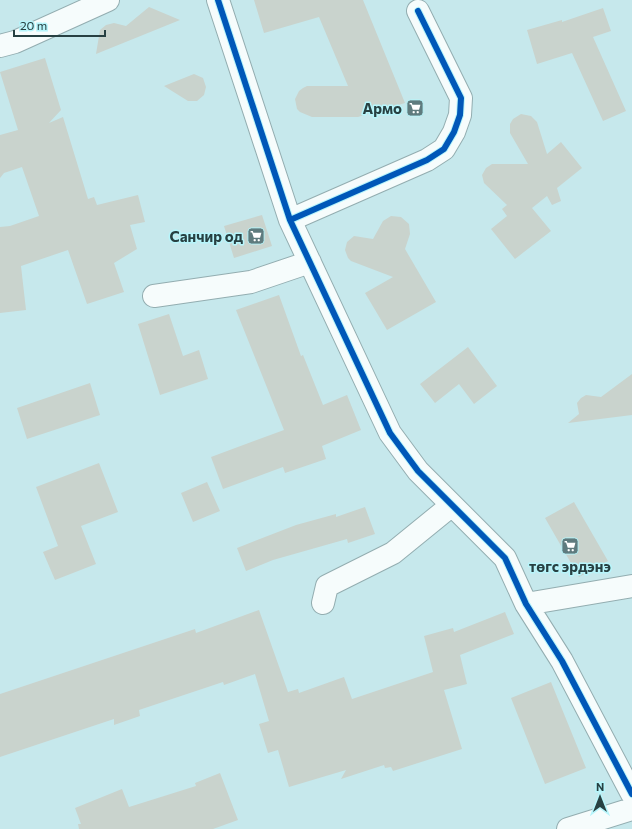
<svg xmlns="http://www.w3.org/2000/svg" width="632" height="829" viewBox="0 0 632 829" font-family="Commissioner,sans-serif">
	<rect width="100%" height="100%" fill="#c6e8ec"/>
	<path fill="#c9d3cd" d="M254 0H363L405 103 358 117H312L300 112 297 109 295 99 299 91 303 88 307 86H348L319 17 264 33Z
		M149 7 180 20 96 54 100 30 106 25 114 23 126 26Z
		M603 8 611 31 593 37 626 111 603 121 572 53 537 64 527 30 562 20V22Z
		M45 58 61 110 49 123 63 117 88 199 94 197 97 205 138 195 145 222 130 225 137 249 114 263 124 292 87 304 68 250 21 266 26 310 0 313V227L10 226 39 216 22 167 4 173 0 178V135L18 130 0 72Z
		M194 74 203 78 206 87 204 95 197 101H188L164 86Z
		M521 114 531 116 537 122 547 154 561 142 582 168 557 188 561 201 552 205 547 196 532 208 551 231 515 259 491 229 507 216 502 209 507 205 484 183 482 175 486 168 492 164H528L510 133V124L513 119Z
		M262 215 272 246 234 258 224 226Z
		M391 216 401 217 409 224 410 234 405 249 436 302 387 330 365 293 393 277 351 261 348 258 345 250 347 242 354 236 373 239 383 221Z
		M279 295 301 356 303 355 323 405 347 395 361 430 322 446 326 459 285 473 283 467 223 489 211 457 284 430 236 310Z
		M169 314 183 356 199 350 208 379 160 395 138 324Z
		M468 347 497 386 474 404 459 384 435 403 420 384Z
		M632 374V415L568 423 579 414 577 403 581 398 586 395 601 397Z
		M90 383 100 415 27 439 17 408Z
		M99 463 118 512 81 526 96 564 55 580 43 552 58 546 36 487Z
		M207 482 220 511 193 522 181 493Z
		M574 502 608 561 579 577 545 518Z
		M365 507 375 534 348 543 347 539 273 560 246 571 237 548 296 525 336 514V517Z
		M259 610 288 692 298 689 299 693 344 677 352 699 433 672 424 636 453 628 454 632 505 612 514 634 460 655 467 684 444 690 462 749 393 771 391 767 385 768 384 765 341 779 346 770 289 787 278 750 268 753 259 724 269 721 255 674 224 685 223 682 139 710 140 716 114 725V719L0 757V694L195 629 196 633Z
		M551 682 586 768 545 784 511 698Z
		M220 773 238 820 213 829H79L78 824H81L75 808 122 789 129 807 196 786 195 783Z"/>
	<g fill="none" stroke-linecap="round" stroke-linejoin="round">
		<g stroke="#93adb0" stroke-width="24">
			<path id="minor" d="M218 0 290 220 390 433 418 471 505 558 526 604 562 661 632 794
				M0 46 15 42 108 0
				M290 220 427 160 444 149 454 132 460 115 461 98 418 11
				M154 296 251 282 310 262
				M323 603 327 586 393 553 452 505
				M526 604 632 586
				M568 829 632 809"/>
		</g>
		<use href="#minor" stroke="#f6fcfc" stroke-width="22"/>
		<g stroke="#b7f5fb" stroke-width="8">
			<path id="cycleway" d="M218 0 290 220 390 433 418 471 505 558 526 604 562 661 632 794
				M290 220 427 160 444 149 454 132 460 115 461 98 418 11"/>
		</g>
		<use href="#cycleway" stroke="#0057b8" stroke-width="6"/>
	</g>
	<defs>
		<g id="supermarket-square" transform="scale(0.9)"><rect x="-9" y="-9" width="18" height="18" rx="4" fill="#5f7b7e" stroke="#b7f5fb"/><path d="M-6-5.5h2.5l.6 2H6L4.5 2H-2.5L-4.4-4H-6ZM-1.5 3.2a1.3 1.3 0 1 0 .1 0ZM3 3.2a1.3 1.3 0 1 0 .1 0Z" fill="#fff"/></g>
	</defs>
	<g fill-rule="evenodd">
		<use href="#supermarket-square" x="415" y="108"/>
		<use href="#supermarket-square" x="256" y="236"/>
		<use href="#supermarket-square" x="570" y="546"/>
	</g>
	<g text-anchor="middle" dominant-baseline="central" stroke-width="3" stroke-linejoin="round" paint-order="stroke">
		<g font-size="15" font-weight="bold" fill="#274042" stroke="#b7f5fb" text-anchor="end">
			<text x="402" y="108">Армо</text>
			<text x="243" y="236">Санчир од</text>
			<text x="570" y="566" text-anchor="middle">төгс эрдэнэ</text>
		</g>
	</g>
	<g transform="translate(600 797)" stroke="#b7f5fb" stroke-width="3" paint-order="stroke">
	<path d="M0-3L7 15L0 10L-7 15Z" fill="#274042"/>
	<text y="-6" font-size="11" font-weight="bold" text-anchor="middle" fill="#274042">N</text>
	</g>
	<path d="M14 30v6h91v-6" fill="none" stroke="#274042" stroke-width="2"/>
	<text x="20" y="30" font-size="12" fill="#274042" stroke="#b7f5fb" stroke-width="3" paint-order="stroke">20 m</text>
</svg>
